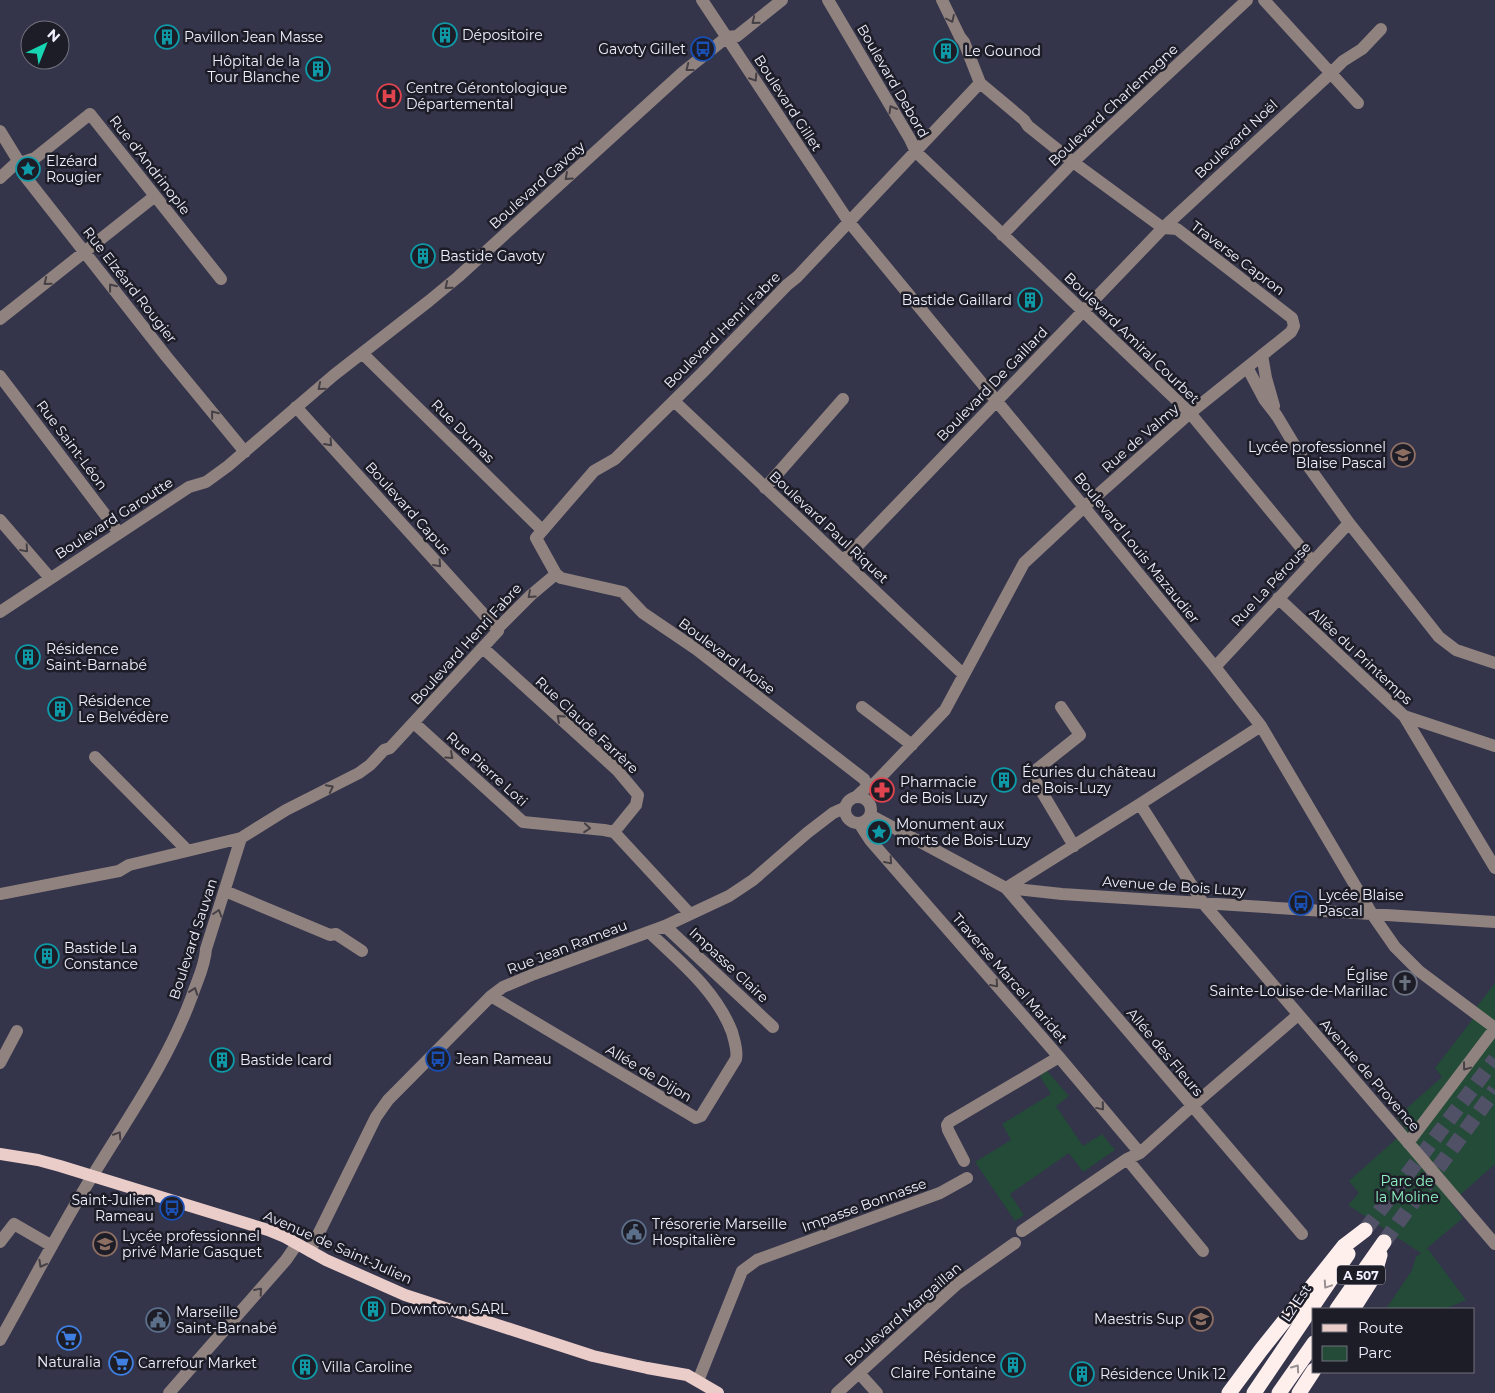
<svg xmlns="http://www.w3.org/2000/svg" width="1495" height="1393" viewBox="0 0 1495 1393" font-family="Montserrat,sans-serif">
	<rect width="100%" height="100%" fill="#34344b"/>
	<path fill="#234b38" d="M1495 983V1164L1451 1203 1463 1218 1426 1249H1428L1466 1300 1445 1309H1386L1412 1270 1416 1257 1421 1253 1348 1205 1359 1193 1349 1181 1406 1130 1397 1117 1442 1077 1435 1068 1472 1020 1478 1005Z
		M1047 1071 1069 1096 1056 1106 1083 1146 1102 1134 1115 1150 1083 1172 1069 1153 1010 1194 1024 1215 1015 1221 975 1162 1011 1140 1002 1124 1051 1094 1040 1076Z"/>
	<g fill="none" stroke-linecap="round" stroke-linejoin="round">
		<path stroke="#505066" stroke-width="15" stroke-dasharray="15 8" stroke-linecap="butt" d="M1365 1230 1495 1059
			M1384 1242 1495 1090"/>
		<path stroke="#90827f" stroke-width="12" d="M702 0 849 222 1084 507 1215 667 1261 726 1372 914 1395 947 1419 971 1495 1028 1408 1143
			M828 0 910 139 916 152 1190 413 1312 561
			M1264 0 1358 103
			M0 131 19 162 24 175 166 356 245 452
			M0 178 14 165 35 158 90 114 221 279
			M1002 235 1073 162 1247 0
			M0 319 155 196
			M362 353 542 530
			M1262 355 1266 378 1274 406
			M1247 367 1264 399 1277 416 1301 456 1349 523 1439 637 1456 650 1495 663
			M0 376 119 533
			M674 401 964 675
			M296 407 497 629
			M765 488 843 399
			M0 520 50 578
			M843 561 1163 228 1331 73 1343 61 1362 49 1381 29
			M556 574 561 578 623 592 643 613 696 649 864 779 868 786
			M1278 598 1404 716 1495 868
			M0 612 189 487 206 482 228 466 334 375 429 301 458 277 682 73 727 37 737 36 782 0
			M483 648 617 770 638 795 636 805 614 832
			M1215 667 1349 523
			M862 707 912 745
			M1061 707 1080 735 1036 770 1033 777 1074 846
			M1404 716 1495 746
			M414 723 523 822 604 830 614 832 690 914
			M1261 726 1140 804 1006 888 1302 1234
			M95 757 187 850
			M856 797 868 786 874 784 945 710 1024 563 1084 507 1190 413 1291 332 1294 326 1292 318 1177 229 1163 228 1073 162 1028 126 1024 120 980 83 964 42 960 37 942 0
			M845 810a13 13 0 1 1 26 0a13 13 0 1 1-26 0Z
			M1140 804 1203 903 1495 1244
			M870 815 1006 888 1062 894 1495 922
			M859 823 870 840 1059 1057 1140 1153
			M225 891 330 935 336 934 362 951
			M0 894 119 871 129 865 241 838 286 810 359 773 370 765 384 750 390 748 498 631 497 629 531 595 556 574 536 538 594 471 615 459 702 373 787 285 797 277 980 83
			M665 926 773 1027
			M491 996 696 1118 701 1116 736 1059C738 1050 734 1040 732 1032 716 990 680 962 649 932
			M0 1063 17 1031
			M1127 1159 1203 1251
			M964 1161 948 1130 947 1125 949 1122 1059 1057
			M1022 1231 1127 1159 1140 1153 1191 1107 1298 1015
			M0 1242 14 1224 52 1246
			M310 1251 376 1117 388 1100 491 996 503 987 534 974 665 926 729 896 753 880 807 833 833 813 844 808
			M0 1340C31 1285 60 1228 93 1175 129 1116 168 1061 192 996 197 981 205 966 206 949L241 838
			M859 1373 877 1393
			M698 1381 742 1271 757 1260 940 1193 967 1178
			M169 1393 286 1260 297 1244
			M837 1393 957 1284 1015 1243"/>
		<path stroke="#eaccc8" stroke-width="12" d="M0 1154 38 1160 60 1166 268 1230 285 1237 326 1260 405 1295 593 1356 647 1368 687 1375 718 1393"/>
		<path stroke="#feefed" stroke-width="15" d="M1337 1309 1384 1242
			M1353 1309 1374 1276 1380 1255
			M1229 1393 1261 1350 1344 1246 1365 1230
			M1254 1393 1348 1254
			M1279 1393 1314 1343
			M1299 1393 1314 1370"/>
	</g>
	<defs><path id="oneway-chevron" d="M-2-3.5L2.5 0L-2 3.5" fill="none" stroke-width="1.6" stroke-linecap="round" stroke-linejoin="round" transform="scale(1.25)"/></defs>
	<g stroke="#454046">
		<use href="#oneway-chevron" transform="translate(951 19) rotate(65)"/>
		<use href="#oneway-chevron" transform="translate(755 21) rotate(141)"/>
		<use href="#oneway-chevron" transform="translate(689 68) rotate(142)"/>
		<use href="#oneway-chevron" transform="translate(754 78) rotate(57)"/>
		<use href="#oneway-chevron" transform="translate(892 109) rotate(-120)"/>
		<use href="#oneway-chevron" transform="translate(568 177) rotate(138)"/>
		<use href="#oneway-chevron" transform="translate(47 282) rotate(141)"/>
		<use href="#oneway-chevron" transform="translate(448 286) rotate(140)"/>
		<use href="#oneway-chevron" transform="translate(112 287) rotate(-128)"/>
		<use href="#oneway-chevron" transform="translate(321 387) rotate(140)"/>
		<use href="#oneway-chevron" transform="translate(214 414) rotate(-129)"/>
		<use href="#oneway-chevron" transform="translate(329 443) rotate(48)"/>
		<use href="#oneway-chevron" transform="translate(25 549) rotate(49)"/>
		<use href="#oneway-chevron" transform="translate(438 564) rotate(48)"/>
		<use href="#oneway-chevron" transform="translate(531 595) rotate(138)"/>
		<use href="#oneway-chevron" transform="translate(560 718) rotate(-138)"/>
		<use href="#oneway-chevron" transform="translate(450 756) rotate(42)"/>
		<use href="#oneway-chevron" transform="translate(330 788) rotate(-27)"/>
		<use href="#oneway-chevron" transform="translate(587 828) rotate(5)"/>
		<use href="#oneway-chevron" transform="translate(889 861) rotate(49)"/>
		<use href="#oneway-chevron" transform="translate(218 913) rotate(-72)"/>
		<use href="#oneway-chevron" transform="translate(995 984) rotate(49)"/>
		<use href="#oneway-chevron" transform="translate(194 991) rotate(-70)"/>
		<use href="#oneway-chevron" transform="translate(1466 1067) rotate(127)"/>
		<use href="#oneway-chevron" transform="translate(1101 1107) rotate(50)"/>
		<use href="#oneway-chevron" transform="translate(118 1135) rotate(-58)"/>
		<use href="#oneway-chevron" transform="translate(42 1264) rotate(119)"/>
		<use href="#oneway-chevron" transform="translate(259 1291) rotate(-49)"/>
	</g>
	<g stroke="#999094">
		<use href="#oneway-chevron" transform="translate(1327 1285) rotate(124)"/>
		<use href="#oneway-chevron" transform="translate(1296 1368) rotate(-55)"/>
	</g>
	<defs>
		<g id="building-ring" transform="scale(1.25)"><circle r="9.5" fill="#1d1d27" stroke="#0f9aa8" stroke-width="1.5"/><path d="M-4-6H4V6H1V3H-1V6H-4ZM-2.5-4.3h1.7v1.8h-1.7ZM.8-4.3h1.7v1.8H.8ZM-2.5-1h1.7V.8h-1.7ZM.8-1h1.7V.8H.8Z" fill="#0f9aa8"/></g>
		<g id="bus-ring" transform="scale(1.25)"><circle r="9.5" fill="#1d1d27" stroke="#1a4fb4" stroke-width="1.5"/><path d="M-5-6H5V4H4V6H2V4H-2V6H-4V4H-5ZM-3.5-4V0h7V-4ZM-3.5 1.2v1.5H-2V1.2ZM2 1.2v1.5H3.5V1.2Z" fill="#1a4fb4"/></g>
		<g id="hospital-ring" transform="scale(1.25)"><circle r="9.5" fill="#1d1d27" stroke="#e0444e" stroke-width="1.5"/><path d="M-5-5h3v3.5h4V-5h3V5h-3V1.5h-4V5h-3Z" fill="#e0444e"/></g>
		<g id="sight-ring" transform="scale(1.25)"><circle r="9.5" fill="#1d1d27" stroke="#0f9aa8" stroke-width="1.5"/><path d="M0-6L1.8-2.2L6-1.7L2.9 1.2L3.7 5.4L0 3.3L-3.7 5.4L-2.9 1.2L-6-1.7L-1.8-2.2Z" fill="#0f9aa8"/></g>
		<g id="school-ring" transform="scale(1.25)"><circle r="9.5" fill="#1d1d27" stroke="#8d6e63" stroke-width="1.5"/><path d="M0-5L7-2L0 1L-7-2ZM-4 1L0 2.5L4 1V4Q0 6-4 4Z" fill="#8d6e63"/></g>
		<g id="pharmacy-ring" transform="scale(1.25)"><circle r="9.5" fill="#1d1d27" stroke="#e0444e" stroke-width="1.5"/><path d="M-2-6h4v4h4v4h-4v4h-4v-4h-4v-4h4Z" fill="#e0444e"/></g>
		<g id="church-ring" transform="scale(1.25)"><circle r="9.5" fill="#1d1d27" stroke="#6b7280" stroke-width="1.5"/><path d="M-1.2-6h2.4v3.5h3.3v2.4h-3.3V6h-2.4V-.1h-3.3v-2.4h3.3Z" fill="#6b7280"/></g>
		<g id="civic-ring" transform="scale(1.25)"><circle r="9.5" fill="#1d1d27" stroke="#5c6f8a" stroke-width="1.5"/><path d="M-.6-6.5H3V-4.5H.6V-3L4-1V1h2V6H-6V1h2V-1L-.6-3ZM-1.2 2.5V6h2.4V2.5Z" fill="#5c6f8a"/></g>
		<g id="university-ring" transform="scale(1.25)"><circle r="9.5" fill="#1d1d27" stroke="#8d6e63" stroke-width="1.5"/><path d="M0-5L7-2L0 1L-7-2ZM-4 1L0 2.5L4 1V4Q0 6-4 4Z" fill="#8d6e63"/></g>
		<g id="supermarket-ring" transform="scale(1.25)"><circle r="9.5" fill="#1d1d27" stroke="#3f7fe0" stroke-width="1.5"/><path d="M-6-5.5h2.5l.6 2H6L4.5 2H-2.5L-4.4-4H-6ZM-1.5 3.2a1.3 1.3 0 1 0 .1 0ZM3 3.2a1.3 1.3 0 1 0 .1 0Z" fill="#3f7fe0"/></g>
	</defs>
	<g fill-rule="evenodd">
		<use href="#building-ring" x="445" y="35"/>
		<use href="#building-ring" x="167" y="37"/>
		<use href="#bus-ring" x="703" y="49"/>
		<use href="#building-ring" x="946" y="51"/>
		<use href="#building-ring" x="318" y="69"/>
		<use href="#hospital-ring" x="389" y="96"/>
		<use href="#sight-ring" x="28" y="169"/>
		<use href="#building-ring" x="423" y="256"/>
		<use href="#building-ring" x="1030" y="300"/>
		<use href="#school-ring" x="1403" y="455"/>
		<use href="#building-ring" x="28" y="657"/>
		<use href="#building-ring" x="60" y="709"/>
		<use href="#building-ring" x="1004" y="780"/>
		<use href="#pharmacy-ring" x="882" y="790"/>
		<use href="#sight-ring" x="879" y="832"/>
		<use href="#bus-ring" x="1301" y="903"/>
		<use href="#building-ring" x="47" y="956"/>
		<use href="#church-ring" x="1405" y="983"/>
		<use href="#bus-ring" x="438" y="1059"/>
		<use href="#building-ring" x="222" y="1060"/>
		<use href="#bus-ring" x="172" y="1208"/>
		<use href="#civic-ring" x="634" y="1232"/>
		<use href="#school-ring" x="105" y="1244"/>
		<use href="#building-ring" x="373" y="1309"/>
		<use href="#university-ring" x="1201" y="1319"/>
		<use href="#civic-ring" x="158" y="1320"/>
		<use href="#supermarket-ring" x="69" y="1338"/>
		<use href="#supermarket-ring" x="121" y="1363"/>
		<use href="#building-ring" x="1013" y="1365"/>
		<use href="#building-ring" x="305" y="1367"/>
		<use href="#building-ring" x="1082" y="1374"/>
	</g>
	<g text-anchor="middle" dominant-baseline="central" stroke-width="5" stroke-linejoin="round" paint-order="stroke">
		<rect fill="#1d1d27" stroke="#b0b0be" stroke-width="1" x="1337" y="1265.5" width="48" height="19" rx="4"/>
		<g font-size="12" font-weight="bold" fill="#efefff">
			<text x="1361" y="1275">A 507</text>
		</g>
		<g font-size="14" fill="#efefff" stroke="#1d1d27" text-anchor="start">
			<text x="462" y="35">Dépositoire</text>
			<text x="184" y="37">Pavillon Jean Masse</text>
			<text x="686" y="49" text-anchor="end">Gavoty Gillet</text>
			<text x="964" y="51">Le Gounod</text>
			<text x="300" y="61" text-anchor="end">Hôpital de la<tspan x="300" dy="16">Tour Blanche</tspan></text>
			<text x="406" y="88">Centre Gérontologique<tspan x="406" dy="16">Départemental</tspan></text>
			<text x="46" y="161">Elzéard<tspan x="46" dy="16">Rougier</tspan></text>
			<text x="440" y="256">Bastide Gavoty</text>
			<text x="1012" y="300" text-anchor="end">Bastide Gaillard</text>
			<text x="1386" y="447" text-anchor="end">Lycée professionnel<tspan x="1386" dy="16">Blaise Pascal</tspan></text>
			<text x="46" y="649">Résidence<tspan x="46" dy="16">Saint-Barnabé</tspan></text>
			<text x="78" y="701">Résidence<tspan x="78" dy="16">Le Belvédère</tspan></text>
			<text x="1022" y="772">Écuries du château<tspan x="1022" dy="16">de Bois-Luzy</tspan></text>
			<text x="900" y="782">Pharmacie<tspan x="900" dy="16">de Bois Luzy</tspan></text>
			<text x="896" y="824">Monument aux<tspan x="896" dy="16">morts de Bois-Luzy</tspan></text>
			<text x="1318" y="895">Lycée Blaise<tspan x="1318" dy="16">Pascal</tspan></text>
			<text x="64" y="948">Bastide La<tspan x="64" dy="16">Constance</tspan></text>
			<text x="1388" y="975" text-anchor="end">Église<tspan x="1388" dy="16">Sainte-Louise-de-Marillac</tspan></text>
			<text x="456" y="1059">Jean Rameau</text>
			<text x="240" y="1060">Bastide Icard</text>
			<text x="154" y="1200" text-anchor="end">Saint-Julien<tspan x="154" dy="16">Rameau</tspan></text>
			<text x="652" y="1224">Trésorerie Marseille<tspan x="652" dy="16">Hospitalière</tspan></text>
			<text x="122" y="1236">Lycée professionnel<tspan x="122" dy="16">privé Marie Gasquet</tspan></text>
			<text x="390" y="1309">Downtown SARL</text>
			<text x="176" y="1312">Marseille<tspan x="176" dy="16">Saint-Barnabé</tspan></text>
			<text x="1184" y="1319" text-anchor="end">Maestris Sup</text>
			<text x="996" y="1357" text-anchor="end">Résidence<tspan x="996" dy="16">Claire Fontaine</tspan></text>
			<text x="69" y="1362" text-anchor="middle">Naturalia</text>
			<text x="138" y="1363">Carrefour Market</text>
			<text x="322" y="1367">Villa Caroline</text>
			<text x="1100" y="1374">Résidence Unik 12</text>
		</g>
		<g font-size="14" fill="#efefff" stroke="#1d1d27">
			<text transform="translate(893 81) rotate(60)">Boulevard Debord</text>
			<text transform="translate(788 103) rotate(57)">Boulevard Gillet</text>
			<text transform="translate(1113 105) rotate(-43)">Boulevard Charlemagne</text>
			<text transform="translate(1236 139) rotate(-43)">Boulevard Noël</text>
			<text transform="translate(150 165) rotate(52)">Rue d'Andrinople</text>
			<text transform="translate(537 185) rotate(-42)">Boulevard Gavoty</text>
			<text transform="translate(1238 258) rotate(37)">Traverse Capron</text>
			<text transform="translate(130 285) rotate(52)">Rue Elzéard Rougier</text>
			<text transform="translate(722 330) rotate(-45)">Boulevard Henri Fabre</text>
			<text transform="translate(1132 338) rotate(44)">Boulevard Amiral Courbet</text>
			<text transform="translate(992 384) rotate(-46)">Boulevard De Gaillard</text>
			<text transform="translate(463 431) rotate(45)">Rue Dumas</text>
			<text transform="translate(1140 438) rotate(-41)">Rue de Valmy</text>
			<text transform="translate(72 445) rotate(53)">Rue Saint-Léon</text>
			<text transform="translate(408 508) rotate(48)">Boulevard Capus</text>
			<text transform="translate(114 518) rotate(-33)">Boulevard Garoutte</text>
			<text transform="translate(829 527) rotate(43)">Boulevard Paul Riquet</text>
			<text transform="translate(1137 548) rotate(51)">Boulevard Louis Mazaudier</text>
			<text transform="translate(1271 584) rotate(-47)">Rue La Pérouse</text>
			<text transform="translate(466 644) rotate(-48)">Boulevard Henri Fabre</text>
			<text transform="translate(727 656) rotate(37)">Boulevard Moïse</text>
			<text transform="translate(1361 656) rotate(43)">Allée du Printemps</text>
			<text transform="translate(587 725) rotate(43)">Rue Claude Farrère</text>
			<text transform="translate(487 769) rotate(42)">Rue Pierre Loti</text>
			<text transform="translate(1174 886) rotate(4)">Avenue de Bois Luzy</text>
			<text transform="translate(193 939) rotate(-72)">Boulevard Sauvan</text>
			<text transform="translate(567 947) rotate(-21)">Rue Jean Rameau</text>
			<text transform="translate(729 965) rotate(43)">Impasse Claire</text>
			<text transform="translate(1010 978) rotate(49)">Traverse Marcel Maridet</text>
			<text transform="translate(1165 1052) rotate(50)">Allée des Fleurs</text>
			<text transform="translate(649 1073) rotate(31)">Allée de Dijon</text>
			<text transform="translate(1370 1075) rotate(49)">Avenue de Provence</text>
			<text transform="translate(864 1205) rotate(-20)">Impasse Bonnasse</text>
			<text transform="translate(338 1247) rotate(24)">Avenue de Saint-Julien</text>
			<text transform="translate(1296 1303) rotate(-56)">L2 Est</text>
			<text transform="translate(903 1314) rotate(-41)">Boulevard Margaillan</text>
		</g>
		<g font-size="14" fill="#90f6c5" stroke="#1d1d27">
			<text x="1407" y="1181">Parc de<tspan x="1407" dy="16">la Moline</tspan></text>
		</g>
	</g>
	<rect x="1312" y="1308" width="162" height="65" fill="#1d1d27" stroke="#71717d"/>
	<rect x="1322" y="1324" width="25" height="8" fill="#eaccc8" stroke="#71717d"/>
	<text x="1358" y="1333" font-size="15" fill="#efefff">Route</text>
	<rect x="1322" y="1346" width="25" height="15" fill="#234b38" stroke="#71717d"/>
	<text x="1358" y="1358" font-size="15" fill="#efefff">Parc</text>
	<g transform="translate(45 45) rotate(43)"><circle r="24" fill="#1d1d27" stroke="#71717d"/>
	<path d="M0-4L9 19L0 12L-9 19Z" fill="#15d5b3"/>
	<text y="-8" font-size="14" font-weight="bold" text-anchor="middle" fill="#efefff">N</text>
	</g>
</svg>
